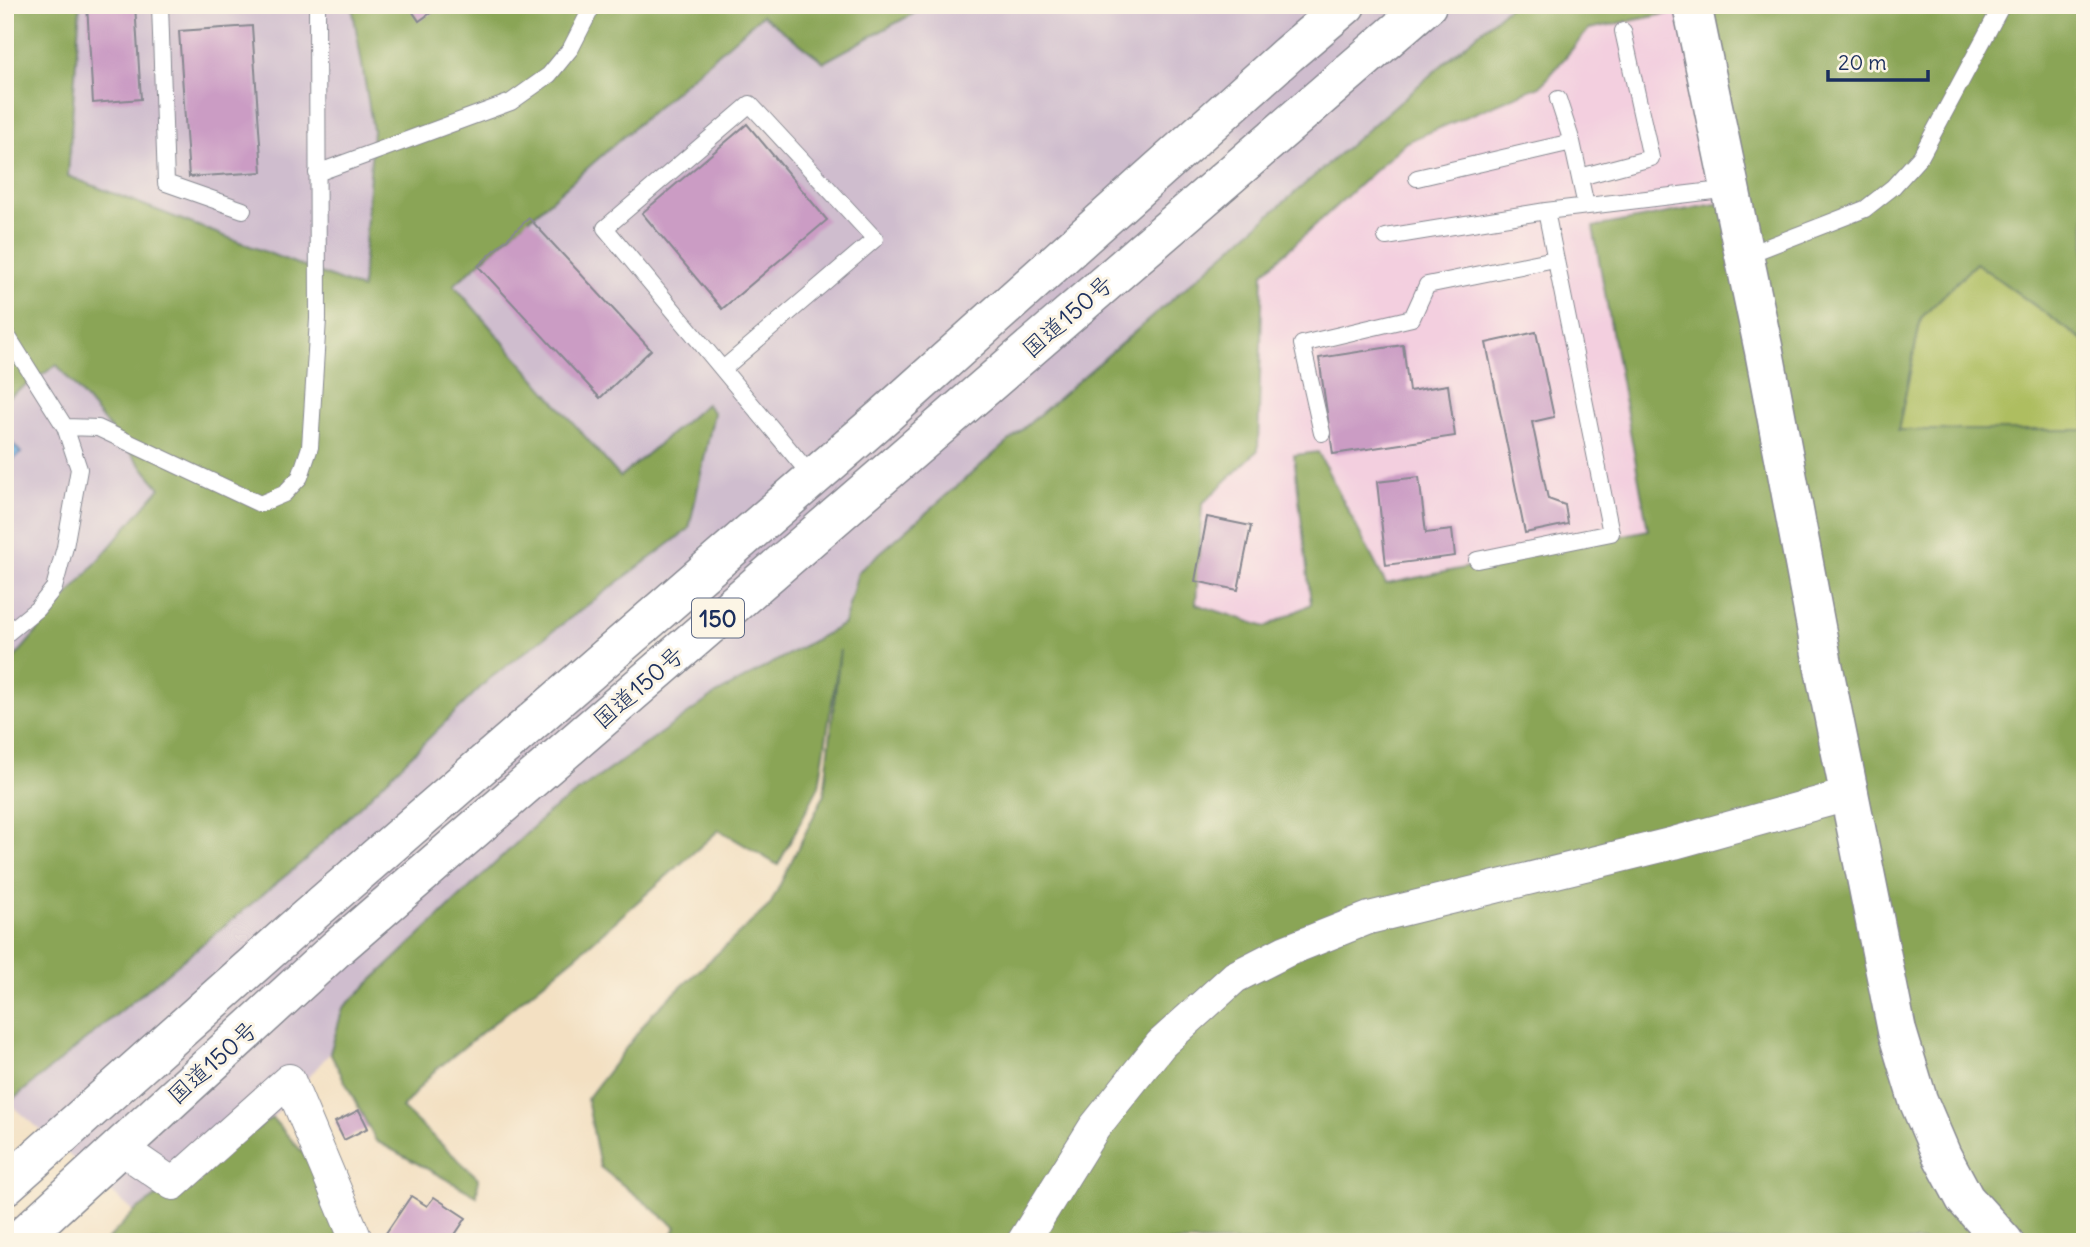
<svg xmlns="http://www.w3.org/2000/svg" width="2090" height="1247" viewBox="0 0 2090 1247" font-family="Delius,'Klee One',sans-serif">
	<rect width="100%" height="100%" fill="#fcf5e5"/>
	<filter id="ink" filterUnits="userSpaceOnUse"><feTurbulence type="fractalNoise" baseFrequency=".0143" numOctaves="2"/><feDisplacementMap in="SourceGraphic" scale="14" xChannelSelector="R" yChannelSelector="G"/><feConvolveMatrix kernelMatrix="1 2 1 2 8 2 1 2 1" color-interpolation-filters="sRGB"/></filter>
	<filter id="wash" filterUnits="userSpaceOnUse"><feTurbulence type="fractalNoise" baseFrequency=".00686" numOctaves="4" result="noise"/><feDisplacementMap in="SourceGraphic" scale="28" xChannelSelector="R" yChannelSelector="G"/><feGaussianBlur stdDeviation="1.57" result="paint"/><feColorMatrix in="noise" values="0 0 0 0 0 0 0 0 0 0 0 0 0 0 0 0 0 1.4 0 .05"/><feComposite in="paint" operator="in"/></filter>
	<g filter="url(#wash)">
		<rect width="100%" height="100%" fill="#f3e0c2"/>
		<path fill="#f3cfdf" d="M1691 8 1747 199 1593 227 1649 530 1385 584 1318 452 1295 455 1311 604 1267 627 1195 604 1202 504 1258 450 1263 273 1406 142 1542 85 1589 29Z"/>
		<path fill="#cfbdce" d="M5 5H1511L858 572 844 624 716 694 548 813 343 1008 330 1053 272 1118 134 1212 5 1099Z"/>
		<path fill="#aebe61" stroke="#647660" stroke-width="2" d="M1976 263 2085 342V430L1898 431 1921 318Z"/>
		<path fill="#8aa557" stroke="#526a5a" stroke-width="2" fill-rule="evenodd" d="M5 5H80L68 176 362 289 373 130 352 5H929L824 62 762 15 454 285 620 477 706 404 714 413 689 529 489 679 306 859 5 1106V669L160 488 57 365 5 399Z
			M1511 5H2085V342L1976 263 1921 318 1898 430H2085V1242H669L676 1227 600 1167 587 1099 652 1014 770 905 824 795 840 650 819 786 778 865 719 830 576 956 432 1073 402 1108 478 1178 477 1196 376 1141 330 1053 343 1008 548 813 716 694 844 624 858 572ZM1691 9 1747 198 1593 227 1648 530 1386 584 1318 452 1294 455 1311 604 1266 627 1196 604 1202 504 1258 450 1263 273 1406 142 1542 85 1589 29Z
			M272 1118 313 1164 343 1242H105L134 1212Z"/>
		<path fill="#6ba9dd" stroke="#436c9e" stroke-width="2" d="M5 435 21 453 5 467Z"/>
		<g id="blocks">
			<path fill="#cb9cc4" d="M87 5H135L141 99 93 103Z
				M408 5H442L419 21Z
				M252 26 262 172 189 177 179 31Z
				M747 124 827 220 722 309 642 213Z
				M529 218 651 350 600 398 478 266Z
				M1536 332 1554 417 1532 422 1548 499 1565 505 1568 524 1525 533 1486 343Z
				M1403 345 1409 391 1448 385 1455 436 1333 454 1319 358Z
				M1419 477 1426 533 1452 530 1455 556 1386 565 1377 482Z
				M1207 517 1251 526 1238 590 1195 581Z
				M359 1110 368 1128 344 1140 335 1122Z
				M411 1196 427 1206 434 1197 466 1218 450 1242H393L384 1236Z"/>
		</g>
	</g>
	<g filter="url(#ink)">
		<use href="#blocks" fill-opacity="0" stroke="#878890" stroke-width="2"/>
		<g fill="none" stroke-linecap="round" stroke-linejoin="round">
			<g stroke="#878890" stroke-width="18">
				<path id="lane" d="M160 5 166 183 243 210
					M1558 99 1572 142 1586 206
					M317 173 511 102 549 75 571 48 593 5
					M1580 177 1651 158 1623 31
					M1417 178 1572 142
					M1386 237 1546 211
					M1744 256 1865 209 1893 187 1921 156 2002 5
					M5 332 65 427 79 469 65 547 54 588 37 609 5 635
					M723 369 875 239 750 104 605 228 813 478
					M65 427 98 428 260 504 284 494 300 477 310 447 318 319 317 5
					M1322 433 1302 344 1412 318 1427 285 1555 259
					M1477 560 1611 533 1546 211 1730 189"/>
			</g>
			<g stroke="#878890" stroke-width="34">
				<path id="street" d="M119 1147 173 1184 289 1080 357 1242
					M1023 1242 1094 1128 1161 1044 1235 977 1286 951 1369 918 1674 843 1851 794"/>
			</g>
			<g stroke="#878890" stroke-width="41">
				<path id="secondary" d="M1692 5 1764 351 1822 659 1897 1031 1918 1100 1942 1156 1965 1199 2004 1242"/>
			</g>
			<g stroke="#878890" stroke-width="41">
				<path id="highway" d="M5 1186 296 927 883 417 1288 54 1346 5
					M17 1242 337 948 1427 5"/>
			</g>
			<use href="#lane" stroke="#fff" stroke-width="16"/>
			<use href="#street" stroke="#fff" stroke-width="32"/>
			<use href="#secondary" stroke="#fff" stroke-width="38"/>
			<use href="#highway" stroke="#fff" stroke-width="38"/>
		</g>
	</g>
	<g text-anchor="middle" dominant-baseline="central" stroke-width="6" stroke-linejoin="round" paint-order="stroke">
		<rect fill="#fcf5e5" stroke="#5e6a86" stroke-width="2" x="692" y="598.5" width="52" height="39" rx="5"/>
		<g font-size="23" font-weight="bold" fill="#1b2f5e">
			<text x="718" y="618">150</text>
		</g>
		<g font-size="24" fill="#1b2f5e" stroke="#fcf5e5">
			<text transform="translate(1067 316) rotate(-41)">国道150号</text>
			<text transform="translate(638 687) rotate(-41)">国道150号</text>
			<text transform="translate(212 1062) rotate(-42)">国道150号</text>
		</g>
	</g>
	<rect width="2090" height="1247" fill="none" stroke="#fcf5e5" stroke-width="28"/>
	<path d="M1828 70v10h100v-10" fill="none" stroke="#1b2f5e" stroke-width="3.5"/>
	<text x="1838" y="70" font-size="21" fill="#1b2f5e" stroke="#fcf5e5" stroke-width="5" paint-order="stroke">20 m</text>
</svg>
